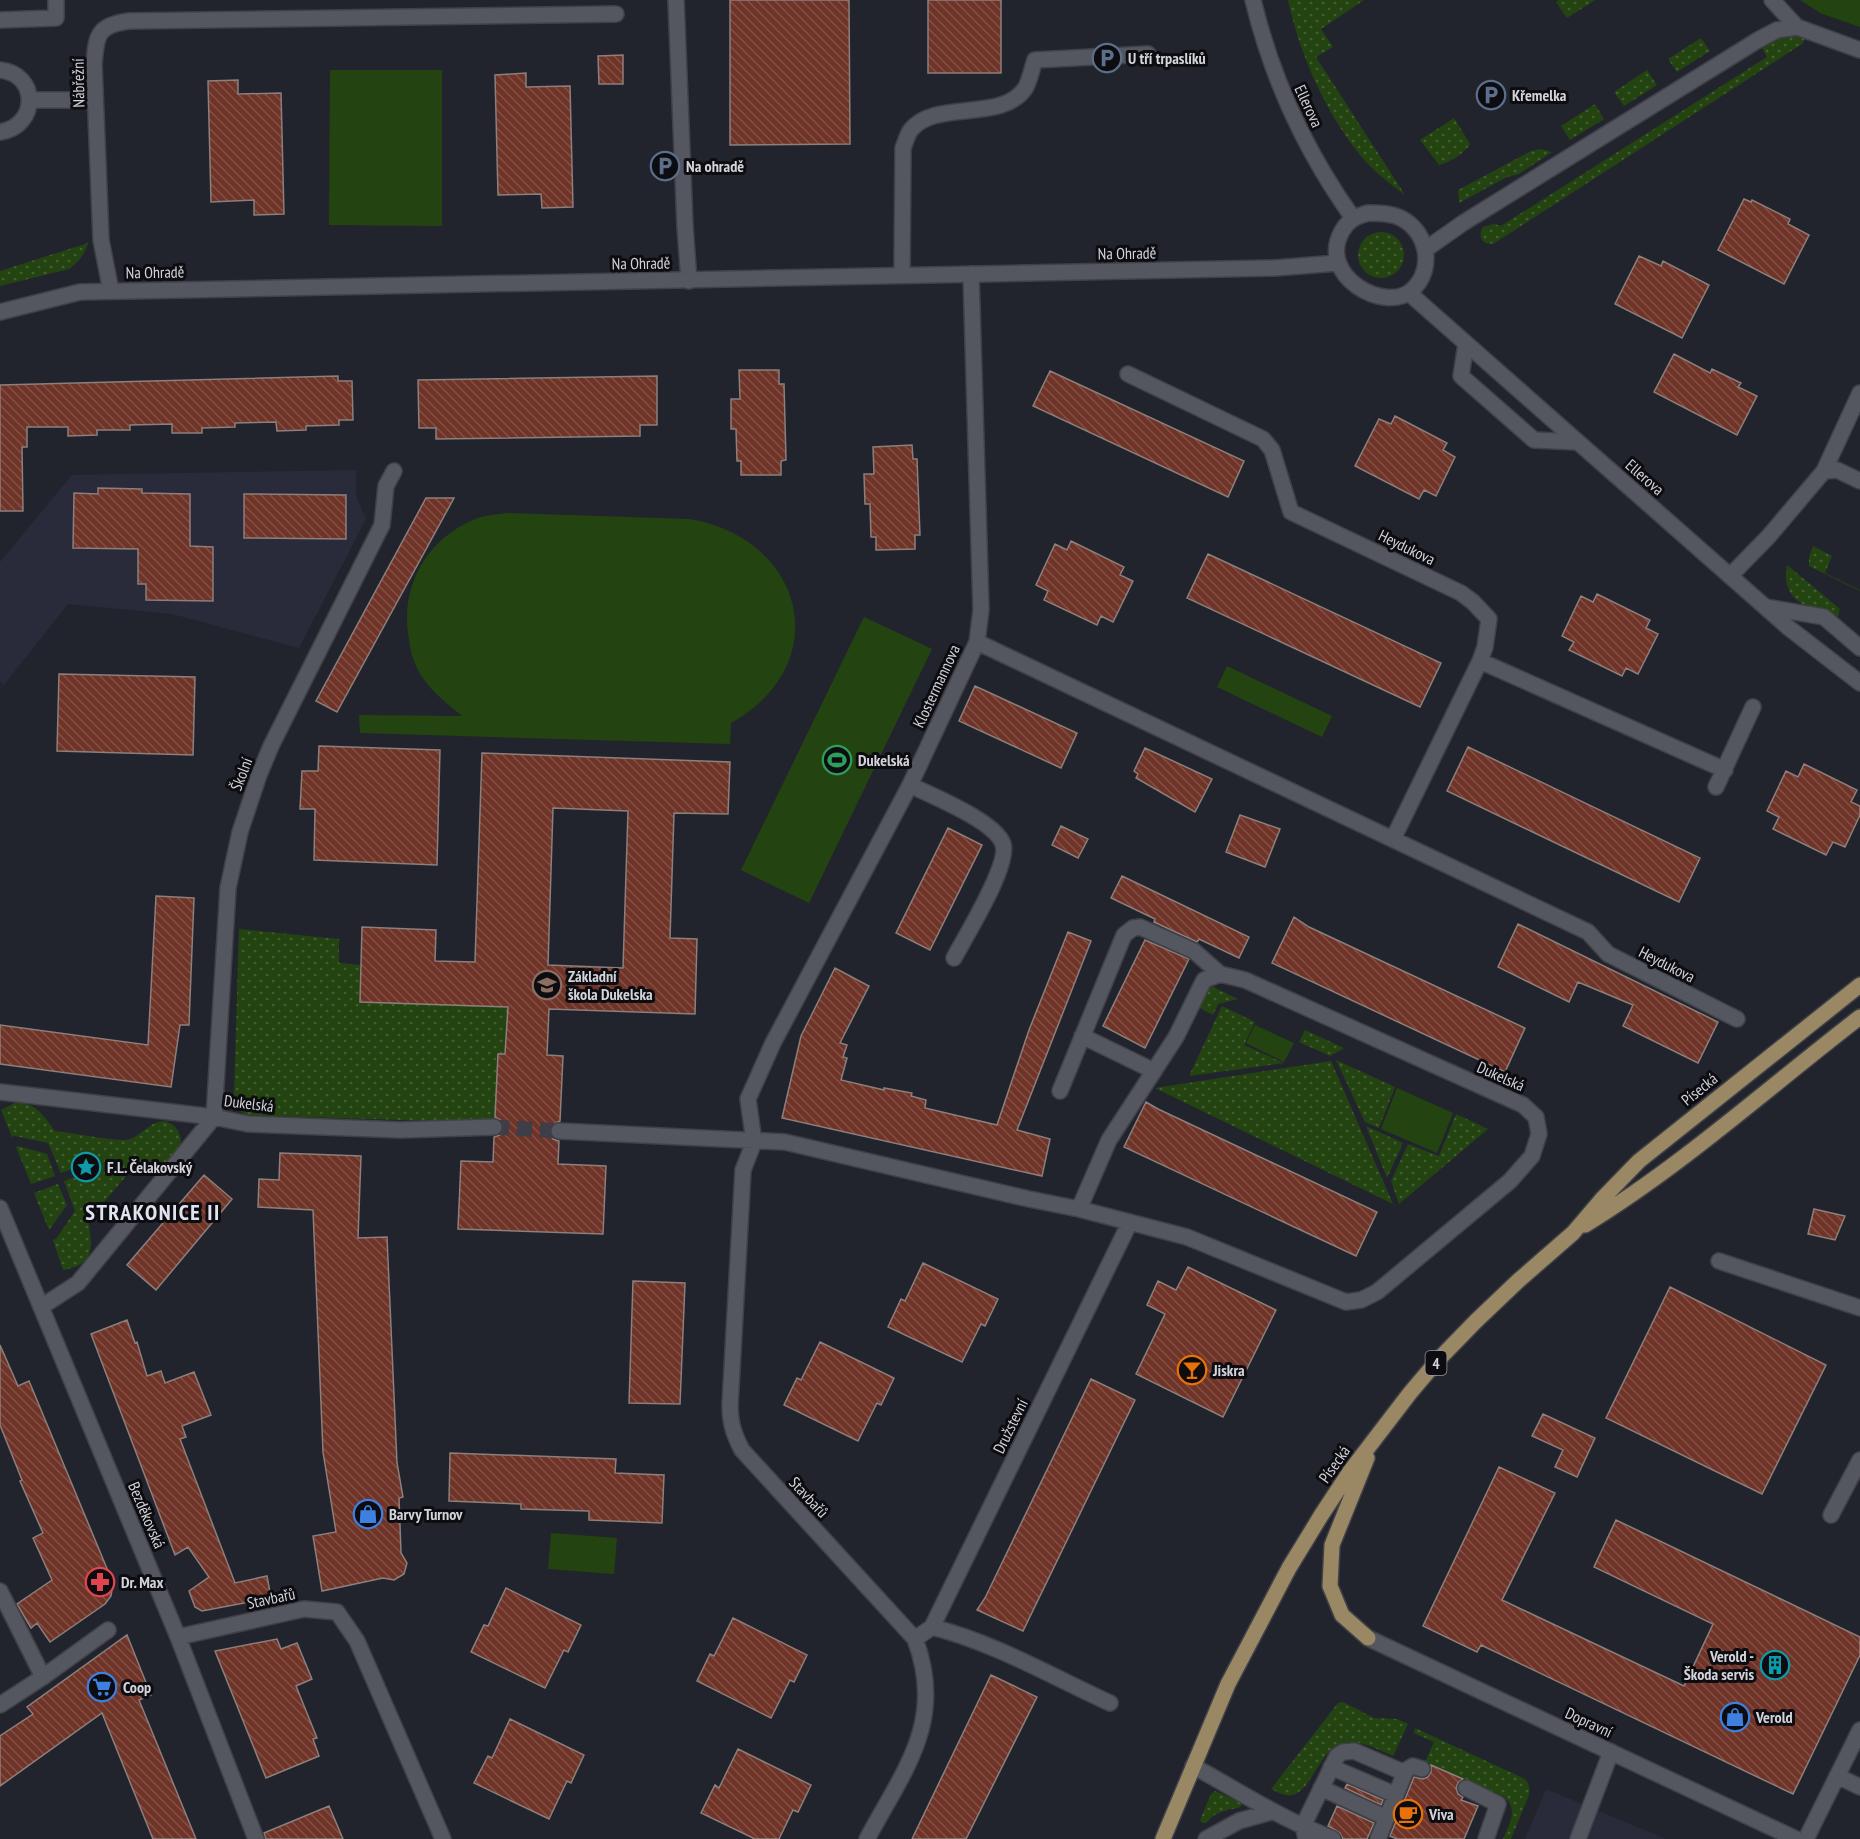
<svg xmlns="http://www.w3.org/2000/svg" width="1860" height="1839" viewBox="0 0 1860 1839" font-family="'PT Sans Narrow',sans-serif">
	<defs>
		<pattern id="grass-dots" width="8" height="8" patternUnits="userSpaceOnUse" patternTransform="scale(1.5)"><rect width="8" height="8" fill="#234411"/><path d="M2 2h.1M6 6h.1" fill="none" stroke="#425e33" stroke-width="1.8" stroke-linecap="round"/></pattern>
		<pattern id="building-back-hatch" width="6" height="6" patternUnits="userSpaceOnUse" patternTransform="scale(1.5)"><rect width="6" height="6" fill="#6f3327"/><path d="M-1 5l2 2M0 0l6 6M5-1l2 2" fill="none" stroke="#835046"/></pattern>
	</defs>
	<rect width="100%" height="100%" fill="#22242d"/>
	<path fill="#292b3a" d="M356 470V496L366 519 299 648 172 614 68 604 3 686 0 680V562L72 475Z
		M1546 1789 1666 1839H1525Z"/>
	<path fill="url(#grass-dots)" d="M1288 0H1364L1321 29 1333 47 1316 57 1405 195C1389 183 1373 171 1360 155 1325 111 1300 55 1288 0Z
		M1559 0H1595L1567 18 1556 2Z
		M1789 36 1806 37 1802 44 1493 244 1485 243C1480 238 1479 234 1483 227L1494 224 1501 226 1767 57 1761 46Z
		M1701 38 1710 51 1677 72 1668 59Z
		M1647 70 1657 85 1624 106 1614 92Z
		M1595 104 1604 119 1570 140 1561 126Z
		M1454 118 1470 144C1465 153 1449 163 1439 165L1420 140Z
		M1541 149 1552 152 1519 174 1507 177 1459 203 1458 190 1531 151Z
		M1358 255a23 23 0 1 1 46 0a23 23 0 1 1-46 0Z
		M88 243C84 255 79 262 69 269L0 286V271Z
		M1813 546 1832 556 1825 573 1860 590V591L1809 566V557Z
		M1787 565 1840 609 1837 619C1809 608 1780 602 1787 565Z
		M239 929 339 939V963L361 965 360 1002 508 1007 505 1054H498L495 1123 245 1115 236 1108 234 1094Z
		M1207 984 1238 999 1218 1004 1213 1015 1196 1006Z
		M1222 1006 1255 1022 1244 1045 1284 1063 1189 1076Z
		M1305 1030 1344 1048 1330 1056 1299 1042Z
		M1336 1060 1395 1087 1379 1128 1365 1122Z
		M1331 1061 1393 1204 1155 1088Z
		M17 1102C37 1104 44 1116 55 1131 74 1133 106 1140 125 1140 143 1139 155 1110 174 1126 179 1130 181 1137 181 1143 180 1149 177 1155 172 1159 162 1167 147 1159 132 1169L88 1221C93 1247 95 1265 63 1270L53 1240 56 1239 75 1211 64 1181 75 1177 84 1182C94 1181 99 1175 98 1165L91 1157 83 1156 74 1161 72 1169 61 1173 48 1143 15 1136 12 1137 1 1110Z
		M1456 1114 1488 1129 1399 1204 1391 1181 1408 1144 1439 1156Z
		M1366 1126 1403 1143 1387 1178Z
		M18 1146 47 1154 55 1176 31 1184 16 1147Z
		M58 1184 67 1205 49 1230 34 1193Z
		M1343 1702 1374 1718 1397 1719 1408 1724 1393 1756C1380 1750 1364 1742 1349 1742 1321 1742 1314 1789 1293 1795 1285 1797 1278 1792 1271 1789L1338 1703Z
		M1415 1728 1523 1778C1529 1783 1530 1787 1529 1795L1511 1839H1503C1510 1823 1519 1809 1503 1796L1425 1762 1434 1742 1414 1733Z
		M1215 1791 1242 1803 1241 1807C1226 1811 1217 1810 1206 1823H1202L1200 1820 1211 1794Z"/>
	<path fill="#234411" d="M1800 0H1860V27L1820 13Z
		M330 70H442V226L329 225Z
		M509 513 689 519C804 538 837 663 731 723L730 744 360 733 359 715 462 716C445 702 429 690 418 670 413 661 410 649 409 639 399 587 427 537 478 518 488 515 499 514 509 513Z
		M864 617 932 649 809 903 741 870Z
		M1227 666 1332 716 1322 737 1217 687Z
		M1255 1025 1294 1043 1284 1062 1246 1043Z
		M1397 1088 1453 1113 1437 1153 1381 1129Z
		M551 1533 617 1538 614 1574 548 1569Z"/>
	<path fill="url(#building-back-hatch)" stroke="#8c7f7c" stroke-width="1.5" fill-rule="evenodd" d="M730 0H849L850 144 730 145Z
		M928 0H1001V73H928Z
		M623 55V84H599L598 56Z
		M526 73V87L570 86 573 207 542 208 541 194 498 195 495 75Z
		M238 80V94L281 93 284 214 254 215V200L211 202 208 81Z
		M1744 199 1751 202 1752 200 1790 219 1788 224 1809 235 1784 284 1718 250Z
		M1639 256 1661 266 1663 261 1709 285 1682 338 1615 304Z
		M1674 354 1710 373 1712 369 1741 383 1738 387 1757 396 1737 435 1654 392Z
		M739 370H779V384H784L786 460 781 461V475H741V461H737L736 429H731V399H740Z
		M1050 371 1244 461 1228 497 1033 406Z
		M338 376V381H352L353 420H339V425L306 426V430L277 431 276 422 235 423V427L202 428V433H172V424L130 425V430H97V435L68 436V427H27V447H22L23 511H0V385Z
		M657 376V425H640V436L436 439V428H419L418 380Z
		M1395 416 1447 443 1443 450 1455 457 1436 496 1424 490 1419 499 1355 466 1379 419 1391 424Z
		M912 445 913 459H917L920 535H915V549L876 550V537H871L870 504H865L864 474H874L873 447Z
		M98 488 142 489V493L190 494V546L213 547V601L146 600V584H138V549L73 548 74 493 98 494Z
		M244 494 346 495V539L244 538Z
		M426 498H454L337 712 316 701Z
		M1071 541 1124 567 1120 575 1133 581 1113 622 1101 616 1097 625 1044 600 1048 591 1036 585 1055 544 1067 550Z
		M1208 554 1441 663 1420 707 1187 598Z
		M1597 594 1650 620 1646 628 1658 634 1638 674 1626 668 1622 676 1569 650 1574 642 1562 636 1581 596 1593 602Z
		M59 674 195 677 193 755 57 751Z
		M975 686 1077 733 1061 768 959 721Z
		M319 746 440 750 437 865 314 860 315 809H300L302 771H318Z
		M1468 747 1700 858 1679 902 1447 791Z
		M1145 748 1212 779 1195 812 1136 778 1138 774 1134 771Z
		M482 753 730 762 728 814 674 813 670 938 697 939 695 1014 549 1009 547 1055 563 1056 560 1121 551 1125 550 1135 553 1139 559 1141 558 1164 606 1166 603 1234 458 1229 461 1161 493 1162 494 1137 500 1135 504 1127 502 1121 495 1117 498 1054H505L508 1007 360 1002 362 927 436 930 435 961 475 962ZM553 808 628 811 623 968 548 965Z
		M1804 764 1857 790 1851 802 1860 806V815L1845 847 1833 842 1826 855 1773 829 1779 817 1767 811 1786 771 1798 777Z
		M1240 815 1280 829 1265 867 1226 852Z
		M1061 826 1088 839 1078 858 1052 845Z
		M948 828 982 845 930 950 896 933Z
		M1122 876 1249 937 1239 958 1199 939 1197 942 1154 922 1155 919 1111 898Z
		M156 896 194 898 189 1025H180L171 1087 0 1064V1025L148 1045Z
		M1294 917 1309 927 1525 1028 1505 1072 1272 963Z
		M1518 924 1718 1022 1698 1063 1623 1026 1633 1005 1578 982 1569 1002 1498 967Z
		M1068 932 1091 941 1017 1130 1050 1139 1042 1176 782 1118 801 1036 835 968 869 986 840 1043 847 1045 843 1057 847 1058 841 1080 884 1090V1088L912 1093 911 1096 926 1100 925 1108 997 1125 1029 1030Z
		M1145 940 1189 959 1145 1048 1103 1026Z
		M1146 1102 1158 1109 1377 1212 1356 1256 1124 1147Z
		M280 1153 361 1156 358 1238 387 1237 397 1463 403 1497 399 1498 401 1553 407 1563 404 1574 394 1580 383 1578 322 1591 313 1536 336 1532 323 1452 313 1210 258 1207 259 1179 279 1180Z
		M204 1175 232 1199 156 1290 127 1265Z
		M1814 1209 1845 1216 1835 1240 1808 1234Z
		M923 1263 998 1299 985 1326 981 1324 962 1362 888 1327 901 1299 905 1301Z
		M1188 1267 1276 1310 1223 1417 1136 1374 1165 1314 1147 1305 1158 1281 1176 1290Z
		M633 1281 685 1283 680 1404 629 1403Z
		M1670 1287 1826 1365 1762 1494 1606 1418Z
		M127 1320 135 1343 137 1342 147 1376 161 1371 165 1383 194 1372 211 1415 182 1426 186 1437 180 1439 235 1583 267 1576 271 1598 202 1611 195 1607 189 1591 209 1577 188 1547 175 1555 91 1334Z
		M820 1342 894 1378 881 1405 877 1403 858 1441 784 1405 797 1378 801 1380Z
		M0 1345 18 1386 29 1381 113 1583 111 1596 105 1604 50 1642 37 1623 31 1628 17 1604 52 1580 33 1538 43 1533 20 1481 22 1480 0 1425Z
		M1091 1379 1135 1400 1023 1631 977 1610 985 1598Z
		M1543 1414 1595 1438 1577 1477 1555 1467 1563 1450 1532 1436Z
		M450 1453 616 1459 615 1473 664 1475 662 1523 589 1520V1511L521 1509V1504L449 1501Z
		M1499 1467 1555 1493 1502 1600 1684 1686 1713 1624 1594 1567 1616 1520 1860 1637V1655L1793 1794 1481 1645 1477 1652 1423 1626Z
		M506 1588 581 1625 568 1652 564 1650 545 1688 471 1652 484 1625 488 1626Z
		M733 1618 807 1655 794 1682 790 1680 771 1718 697 1681 710 1654 714 1656Z
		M127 1635 151 1695 139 1700 196 1839H153L102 1713 0 1786V1736L33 1714 27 1707Z
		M277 1639 281 1649 297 1643 312 1679 296 1686 317 1738 313 1739 319 1756 266 1778 215 1651Z
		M991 1675 1037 1697 966 1839H912Z
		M510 1719 584 1755 571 1783 567 1781 549 1819 474 1783 488 1756 492 1758Z
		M738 1749 811 1785 798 1812 793 1810 779 1839H755L701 1813 715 1785 719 1788Z
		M1431 1765 1463 1779 1458 1783 1456 1788 1458 1794 1463 1797 1461 1800 1478 1806 1464 1839H1397L1390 1836 1414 1777 1423 1779 1428 1777 1431 1772Z
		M1347 1784 1383 1800 1381 1805 1345 1788Z
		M329 1806 343 1839H266L264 1833Z
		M1337 1806 1374 1823 1367 1839H1343L1340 1833 1328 1826Z"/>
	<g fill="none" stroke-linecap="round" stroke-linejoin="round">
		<path stroke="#3d3e47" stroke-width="15" stroke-dasharray="15 8" stroke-linecap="butt" d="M494 1127 559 1131"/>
		<g stroke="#404148" stroke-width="18">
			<path id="service" d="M0 20 56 18V0
				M0 70C39 74 39 126 0 132
				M30 100H95
				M1466 344 1461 376 1534 440 1577 442
				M1824 471 1837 470 1860 481
				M1730 576 1769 536 1824 471 1860 393
				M1766 607 1824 617 1860 648
				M910 785C932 796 995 821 1003 844 1010 865 965 937 954 958
				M1082 1036 1154 1071
				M1060 1091 1124 935 1133 928 1140 927 1194 951 1220 974
				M1719 1261 1860 1308
				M1831 1515 1860 1460
				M0 1591 43 1677
				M932 1627C995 1643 1051 1676 1110 1703
				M1193 1766C1230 1786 1265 1809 1303 1826L1306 1839
				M1331 1767 1396 1795
				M1837 1776 1860 1787
				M1321 1788 1387 1818
				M1466 1788 1498 1804 1486 1839
				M1206 1839 1239 1821 1271 1812
				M1333 1839 1303 1826 1337 1756 1343 1752 1354 1751 1405 1773
				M1378 1839 1406 1770 1413 1766 1422 1769
				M1578 1839 1611 1752
				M1806 1839 1860 1730"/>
		</g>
		<g stroke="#404148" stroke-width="18">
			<path id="minor" d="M676 0 685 226 689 281
				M1772 0 1797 27 1860 50
				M1426 249 1463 223 1758 40 1777 30 1797 27
				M902 275 903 148C905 143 907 136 910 131 934 98 1003 124 1026 87 1030 79 1032 68 1035 60L1148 54
				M111 291 101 240 94 65C96 36 97 25 129 21L616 14
				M1128 374 1263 439 1272 450 1291 512 1461 593 1473 602 1489 619 1485 647 1480 661 1393 839
				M977 642 1588 932 1608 954 1737 1019
				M1480 661 1725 770
				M1716 787 1753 707
				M0 1092 214 1117 248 1124 401 1130 494 1127
				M214 1117 228 888 240 832 259 775 271 746 382 525 386 486 394 471
				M559 1131 785 1142 1029 1199 1079 1209 1187 1237 1346 1302 1361 1300 1377 1292 1510 1181 1532 1156 1539 1134 1536 1117 1523 1105 1245 980 1220 974 1204 980 1176 1037 1109 1140 1079 1209
				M754 1142 748 1099 773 1043 910 785 977 642 981 610 971 274
				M754 1142 743 1170 730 1405C730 1423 734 1435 742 1450L915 1639C946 1721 904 1770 867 1839
				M0 1208 178 1637 256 1839
				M41 1307 78 1283 214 1117
				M178 1637 304 1609 337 1612 357 1641 443 1839
				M1368 1638 1796 1839
				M915 1639 932 1627 1130 1222
				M0 1705 43 1677 108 1630"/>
		</g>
		<g stroke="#404148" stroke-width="18">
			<path id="tertiary" d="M1253 0C1272 79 1306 152 1353 218
				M1368 213C1378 213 1387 213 1396 216 1427 227 1437 269 1411 291 1384 313 1317 276 1342 231 1348 220 1357 216 1368 213Z
				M1409 293 1789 628 1860 683
				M0 312 80 292 1275 268 1338 263"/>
		</g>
		<g stroke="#404148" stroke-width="18">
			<path id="primary" d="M1585 1225C1683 1165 1769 1087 1860 1017
				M1367 1458 1332 1545 1330 1586 1342 1615 1368 1638
				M1163 1839 1228 1684 1289 1568 1322 1514 1351 1470 1410 1393 1438 1360 1476 1321 1518 1281 1573 1233 1602 1199 1639 1161 1860 985"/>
		</g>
		<use href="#service" stroke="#545660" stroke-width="15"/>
		<use href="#minor" stroke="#545660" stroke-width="15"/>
		<use href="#tertiary" stroke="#545660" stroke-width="15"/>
		<use href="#primary" stroke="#9a8764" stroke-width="15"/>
	</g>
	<defs>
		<g id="parking-ring" transform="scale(1.5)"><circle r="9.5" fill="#0d0d11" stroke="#5c6f8a" stroke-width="1.5"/><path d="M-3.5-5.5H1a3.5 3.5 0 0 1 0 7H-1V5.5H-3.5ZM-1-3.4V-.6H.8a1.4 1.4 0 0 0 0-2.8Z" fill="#5c6f8a"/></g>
		<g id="stadium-ring" transform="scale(1.5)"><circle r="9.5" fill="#0d0d11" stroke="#2e9e5b" stroke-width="1.5"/><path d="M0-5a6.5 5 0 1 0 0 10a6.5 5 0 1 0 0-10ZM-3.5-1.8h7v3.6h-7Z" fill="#2e9e5b"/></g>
		<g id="school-ring" transform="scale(1.5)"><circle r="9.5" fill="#0d0d11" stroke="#8d6e63" stroke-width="1.5"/><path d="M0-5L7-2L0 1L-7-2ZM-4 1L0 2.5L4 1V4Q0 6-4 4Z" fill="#8d6e63"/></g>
		<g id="sight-ring" transform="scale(1.5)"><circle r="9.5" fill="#0d0d11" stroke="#0f9aa8" stroke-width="1.5"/><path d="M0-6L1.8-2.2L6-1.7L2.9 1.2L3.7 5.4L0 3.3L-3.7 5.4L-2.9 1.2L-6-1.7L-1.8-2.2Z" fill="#0f9aa8"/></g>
		<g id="bar-ring" transform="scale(1.5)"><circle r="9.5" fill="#0d0d11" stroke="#e8710a" stroke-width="1.5"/><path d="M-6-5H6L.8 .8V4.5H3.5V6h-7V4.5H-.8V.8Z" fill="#e8710a"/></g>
		<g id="shop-ring" transform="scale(1.5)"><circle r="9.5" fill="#0d0d11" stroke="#3f7fe0" stroke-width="1.5"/><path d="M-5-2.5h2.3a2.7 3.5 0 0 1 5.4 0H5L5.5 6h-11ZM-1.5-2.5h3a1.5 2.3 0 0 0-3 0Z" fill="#3f7fe0"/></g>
		<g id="pharmacy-ring" transform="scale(1.5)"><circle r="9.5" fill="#0d0d11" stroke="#e0444e" stroke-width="1.5"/><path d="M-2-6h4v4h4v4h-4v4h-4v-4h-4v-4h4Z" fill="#e0444e"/></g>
		<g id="building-ring" transform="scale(1.5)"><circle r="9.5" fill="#0d0d11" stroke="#0f9aa8" stroke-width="1.5"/><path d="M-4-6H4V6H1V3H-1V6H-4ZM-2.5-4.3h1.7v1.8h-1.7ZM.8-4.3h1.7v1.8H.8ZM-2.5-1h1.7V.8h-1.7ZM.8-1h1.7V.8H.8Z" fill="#0f9aa8"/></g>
		<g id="supermarket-ring" transform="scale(1.5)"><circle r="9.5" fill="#0d0d11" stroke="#3f7fe0" stroke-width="1.5"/><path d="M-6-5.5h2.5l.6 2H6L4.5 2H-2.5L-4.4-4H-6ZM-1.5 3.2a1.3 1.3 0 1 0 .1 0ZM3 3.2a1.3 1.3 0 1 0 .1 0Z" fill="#3f7fe0"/></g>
		<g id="cafe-ring" transform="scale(1.5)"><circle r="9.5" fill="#0d0d11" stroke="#e8710a" stroke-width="1.5"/><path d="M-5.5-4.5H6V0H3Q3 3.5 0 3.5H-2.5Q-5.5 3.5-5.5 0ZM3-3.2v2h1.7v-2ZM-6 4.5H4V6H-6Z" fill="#e8710a"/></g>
	</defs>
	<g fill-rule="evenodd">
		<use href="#parking-ring" x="1107" y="58"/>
		<use href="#parking-ring" x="1491" y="95"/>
		<use href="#parking-ring" x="665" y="166"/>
		<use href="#stadium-ring" x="837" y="760"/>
		<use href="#school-ring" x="547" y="985"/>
		<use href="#sight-ring" x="86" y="1167"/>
		<use href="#bar-ring" x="1192" y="1370"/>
		<use href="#shop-ring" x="368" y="1514"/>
		<use href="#pharmacy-ring" x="100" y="1582"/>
		<use href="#building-ring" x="1775" y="1665"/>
		<use href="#supermarket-ring" x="102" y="1687"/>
		<use href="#shop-ring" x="1735" y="1717"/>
		<use href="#cafe-ring" x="1408" y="1814"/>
	</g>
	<g text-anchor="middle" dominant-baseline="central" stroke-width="6" stroke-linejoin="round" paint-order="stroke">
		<rect fill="#0d0d11" stroke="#98989e" stroke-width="1.5" x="1425.5" y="1351" width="21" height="24" rx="4.5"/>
		<g font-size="15" font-weight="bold" fill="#d3d4db">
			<text x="1436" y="1363">4</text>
		</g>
		<g font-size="16" font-weight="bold" fill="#d3d4db" stroke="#0d0d11" text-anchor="start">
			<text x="1128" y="58">U tří trpaslíků</text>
			<text x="1512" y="95">Křemelka</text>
			<text x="686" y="166">Na ohradě</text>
			<text x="858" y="760">Dukelská</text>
			<text x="568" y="976">Základní<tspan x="568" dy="18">škola Dukelska</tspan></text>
			<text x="107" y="1167">F.L. Čelakovský</text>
			<text x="1213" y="1370">Jiskra</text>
			<text x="389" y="1514">Barvy Turnov</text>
			<text x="121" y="1582">Dr. Max</text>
			<text x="1754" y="1656" text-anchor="end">Verold -<tspan x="1754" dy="18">Škoda servis</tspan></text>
			<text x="123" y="1687">Coop</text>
			<text x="1756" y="1717">Verold</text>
			<text x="1429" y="1814">Viva</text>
		</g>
		<g font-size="16" fill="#d3d4db" stroke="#0d0d11">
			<text transform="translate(78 83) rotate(-91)">Nábřežní</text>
			<text transform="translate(1309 106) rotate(65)">Ellerova</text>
			<text transform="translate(1127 253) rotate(-1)">Na Ohradě</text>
			<text transform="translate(641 263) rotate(-1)">Na Ohradě</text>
			<text transform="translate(155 272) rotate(-1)">Na Ohradě</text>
			<text transform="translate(1645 477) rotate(41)">Ellerova</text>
			<text transform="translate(1407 547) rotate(26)">Heydukova</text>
			<text transform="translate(936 686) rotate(-65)">Klostermannova</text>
			<text transform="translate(241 774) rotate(-69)">Školní</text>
			<text transform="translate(1667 964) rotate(27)">Heydukova</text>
			<text transform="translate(1501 1076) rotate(24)">Dukelská</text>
			<text transform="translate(1699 1089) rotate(-39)">Písecká</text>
			<text transform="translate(249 1103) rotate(7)">Dukelská</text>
			<text transform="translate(1010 1426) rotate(-64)">Družstevní</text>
			<text transform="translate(1334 1464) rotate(-55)">Písecká</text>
			<text transform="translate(809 1497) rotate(47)">Stavbařů</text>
			<text transform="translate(147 1515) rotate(67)">Bezděkovská</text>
			<text transform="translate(271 1598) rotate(-12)">Stavbařů</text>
			<text transform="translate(1589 1722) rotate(25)">Dopravní</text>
		</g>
		<g font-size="22" font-weight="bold" letter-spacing="1.5" fill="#e1e4f0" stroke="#0d0d11">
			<text x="153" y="1212">STRAKONICE II</text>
		</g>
	</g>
</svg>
